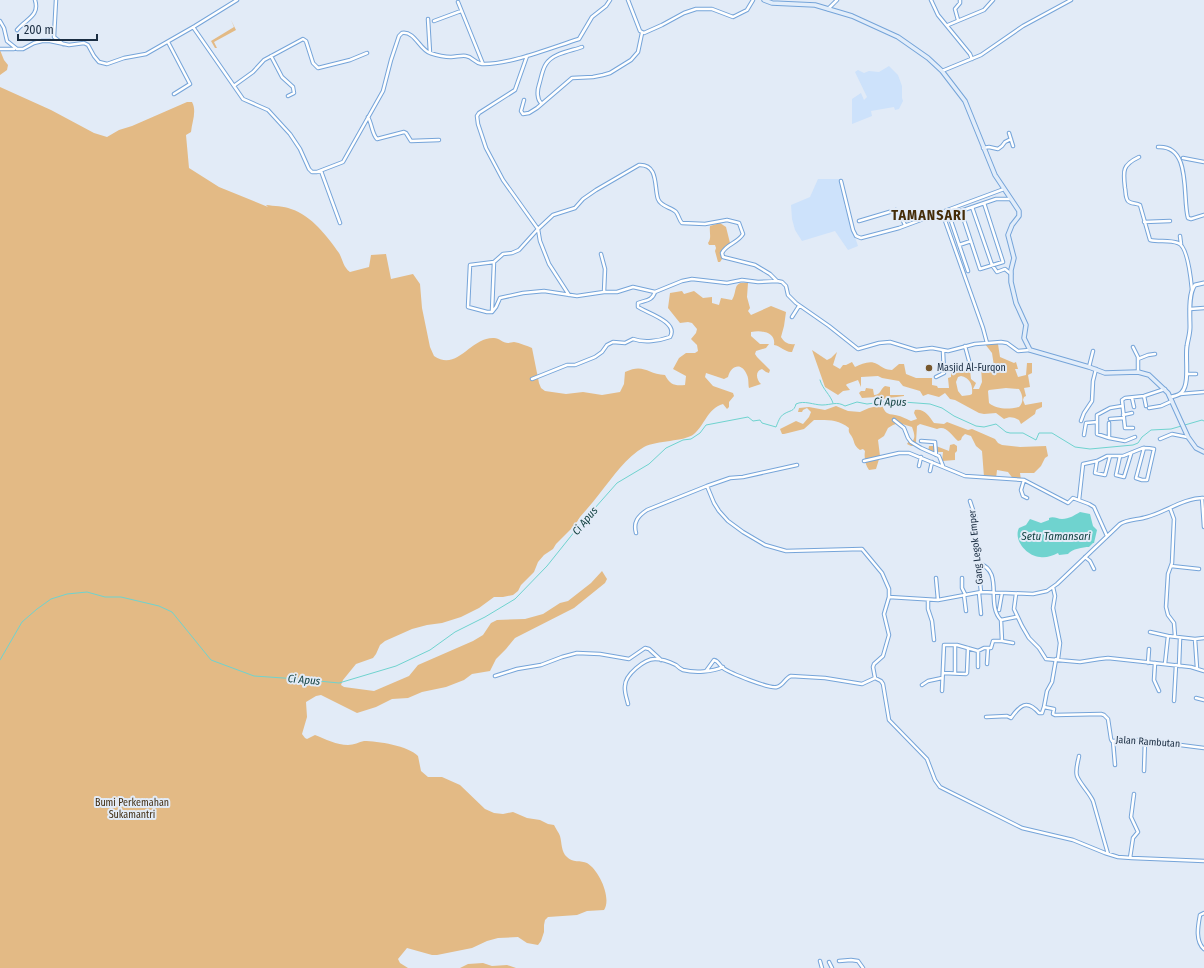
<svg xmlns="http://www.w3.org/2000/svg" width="1204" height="968" viewBox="0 0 1204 968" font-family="'Fira Sans Condensed',sans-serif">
	<rect width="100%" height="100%" fill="#e2ebf7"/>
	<path fill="#cde2fb" d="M889 66 898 75 902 86V98L903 101 899 109 895 110 894 107 871 111 872 116 852 124V99L861 93 864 100 867 97 855 72 858 70 864 73 869 71 879 72Z
		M818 179H841L846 203 844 204 858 246 848 250 835 231 802 241 795 230 792 219 791 205 810 197Z"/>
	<path fill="#e3ba85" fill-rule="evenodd" d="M231 20 236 30 214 42 217 48H215L211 41 234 27Z
		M0 50 4 60 8 65 7 70 0 75Z
		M0 87 51 110 94 133 107 137 119 130 132 126 187 102H192C197 111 192 122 191 132L186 135 189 168 219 187 268 207 266 205C274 206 284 206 291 209 311 215 328 237 339 253 343 260 343 267 350 272L369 267 371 255 386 254 391 279 413 274 420 284 422 308 430 347 434 356C458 372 470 337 494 338 499 338 503 343 508 343 510 343 512 342 514 342 520 343 527 346 532 348L539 383 541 388 545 391 566 394 583 392 602 395 620 392 624 384 625 372C644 363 647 374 665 375 670 385 675 386 685 385L686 376 673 369 679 358 686 353H695L698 351 697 345 691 339 696 333 697 329 692 323 688 322 680 323 668 308 670 293 682 291 684 294 694 291 703 298 712 297V303L719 305 721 298 732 300C738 290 732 281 748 283L747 297 750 308 748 311 751 315 771 306 786 312 784 326 781 337C784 342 788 345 795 344L792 352C786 353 781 346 774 345 776 332 762 330 751 332V336L760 344H769L766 348 756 351 755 354 757 357 770 370 769 373 766 372 762 369C755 371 756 379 761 384L749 388C748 384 749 379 747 375 742 362 731 365 728 377L724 379 706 373 705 377 713 386 733 393 734 396 729 402V407L727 409 723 404C707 409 705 425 694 434 684 442 657 440 644 447 626 457 613 477 600 493 594 501 587 509 580 517L575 525 556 544 553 549 544 555 538 562 534 572 521 585 518 591 513 595 503 597H494L479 608 461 617 442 623 427 625 412 629 385 641 380 645 376 654 373 658 356 664 343 680 341 685 344 687 374 691 409 676 418 665 473 641 483 635 491 623 497 620 525 619 543 614 560 603 568 601 591 583 602 571 607 579 605 583 574 608 515 638 506 649 496 659 490 671 472 674 464 680 446 687 422 692 408 698 392 699 376 707 357 713 321 695 316 696 306 702 307 717 302 734 305 738 307 739 315 735C325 739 337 745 348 745 354 745 359 742 364 741 377 741 409 746 418 756L421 771 428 777H442L460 785 485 809 494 813 503 814 513 812 527 818 540 820 548 824 554 825C556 829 559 833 560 836 562 843 561 852 567 857 572 863 581 860 587 863 599 870 612 898 604 910L587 911 577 915 548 917 545 920 544 925V932L541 941 538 945 527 943 518 937 498 938 487 941 472 948 437 955H432L407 948 398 959 400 963 408 968H0Z
		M720 223 726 227 730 243 721 254 722 259 720 262H718L715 251 716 248 715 245H709L708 243C712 238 709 232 710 226Z
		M985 344H998L1000 357 1014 363 1016 362 1018 369H1015L1018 377 1026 375 1027 363H1032V373L1028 375 1030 387 1024 388 1026 396 1024 397 1023 400 1025 405 1042 402V407L1036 410 1035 414 1021 424 1019 420C1013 417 1010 416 1004 419L996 413 984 414 979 413 955 400 950 399 945 393 939 397 928 394 923 396 920 391 903 386 899 381 882 378 878 376 861 377V387L858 380 847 384 846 385 850 390 843 391 838 395 825 387 812 350 827 360 831 358 837 352 833 365 840 369 843 365H846L852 362 855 367C862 364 870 360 877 364 882 367 886 370 892 370L899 364H904L906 374 916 378H932V385L937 386 938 388H949L948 378 951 377V370H970L971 379 976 383 973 389H979L982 382 981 368 994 366 992 353ZM961 376C970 378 973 385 972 394L970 395 962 396 958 391 956 382 958 377ZM1006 388 1019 389C1023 395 1024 402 1019 407 1010 409 997 410 989 403L988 391 989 390Z
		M885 386 890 387V395H904V396L882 399 876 397 862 398 859 393 861 391H865L866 388 873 389 874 395C881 395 880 389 885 386Z
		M882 405C885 413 887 414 895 415 898 415 907 419 911 421L917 419 914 413 915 410C924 408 929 416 934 423L944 424 947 422 968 430 972 429 995 439 998 443 1002 445 1020 447 1046 446 1048 456 1045 458 1041 466 1034 473H1020L1021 480H1014L1008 472 997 470 996 479 984 477 982 451 976 446 971 436 965 434 962 437 961 440 958 441C951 435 946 425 937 429L920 424 917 426 916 442 918 446H911L907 444 909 441 912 442C916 437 914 433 912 427L899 423 893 425 888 428 884 436 878 440 880 456 876 469 869 470C865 465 864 457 865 451L863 449 860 450C853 445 855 442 852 437 850 433 848 433 849 428 838 419 827 420 814 420L804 429 784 434H782L780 429 796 421 803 424 809 417 811 412 807 408 803 410 802 412H798L799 408 809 407 825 410 836 406 848 411 860 412 869 408Z
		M954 444 957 446V451L955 453V460L942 461 943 452H938L935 455 928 452 929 446H936L949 451 950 445Z
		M483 963 492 966 507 965 516 968H460L468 964Z"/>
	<path fill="#6fd3cf" d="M1080 512 1090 514 1093 526 1097 530 1094 543H1093L1089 547C1083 547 1072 549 1068 554L1059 555 1058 553C1052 556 1046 558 1040 557 1027 556 1013 540 1019 528L1026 525 1030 519 1041 523 1049 520V518C1054 516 1057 519 1062 519 1069 519 1075 515 1080 512Z"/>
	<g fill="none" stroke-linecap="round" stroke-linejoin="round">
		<path stroke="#6fd3cf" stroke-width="1" d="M820 380C823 390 830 394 833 403
			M0 660 22 622 37 609 51 599 67 594 87 592 105 597H121L159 606 172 612 211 660 254 676 298 679 339 683 396 666 430 650 455 632 485 617 515 599 547 566 579 526 617 483 649 464 666 448 683 440 691 439 700 433 706 425 748 417 753 421 760 420 762 423 776 427C778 422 780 416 784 414 790 410 794 412 796 404 804 400 814 405 822 405 831 405 837 401 845 406L857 402 867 404 890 401 930 404 942 408 954 416 976 426 984 427 996 424 1006 432 1010 433H1023L1036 440 1039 433H1052L1075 447 1090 449 1133 445 1138 443 1142 437 1151 430 1171 429 1202 420 1204 421"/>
		<g stroke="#75a4d9" stroke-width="4.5">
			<path id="minor" d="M56 0 54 37 63 44
				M628 0 640 31 644 33 662 25 684 13 696 9H712L733 17 747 10 753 0
				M931 0 938 15 970 54 972 59
				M458 2 483 64
				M828 9 837 0
				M428 19 430 53
				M958 20 955 9 960 3V0
				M0 21 4 28 7 41 17 49H23L34 43 42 41H50L69 45 84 43 88 45 94 56 99 62 107 64 124 58 146 54 195 26 237 0
				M434 21 461 11
				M948 25 984 10 993 0
				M193 27 243 99 268 110 290 134 300 149 309 169 312 172H317L343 162 383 91 391 60 399 36 402 33C415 31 419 49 430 53 436 55 445 57 451 57 456 57 462 55 466 56 473 57 474 63 482 64 509 65 553 47 579 39L592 17 606 6 610 0
				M17 30C26 19 40 16 35 0
				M168 42 190 84 174 94
				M0 49H14
				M271 56 282 77 293 87 294 93 288 96
				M527 56 515 90 479 113 477 116 478 124 486 148 503 180 538 229 540 241 549 264 569 295
				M942 71 981 55 1023 26 1071 0
				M235 85 253 72 264 60 303 39 306 41 313 63 318 68 350 60 367 53
				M524 100 521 111 523 114 529 113 537 108 572 78 593 77 603 75 610 73 631 60 638 52 642 33
				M541 103C537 99 537 91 539 85 541 79 542 70 546 64 553 53 571 51 582 47
				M368 117C372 124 372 134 377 139L404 132 406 133 411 141 439 140
				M1009 133 1013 146
				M1158 147C1192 145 1182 197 1188 218L1191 219 1204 215
				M983 148 989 147 998 149 1002 146 1005 142 1011 139
				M1139 157C1122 165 1123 171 1125 188 1126 192 1125 197 1128 201 1131 204 1136 203 1140 205L1150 240C1159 242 1169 240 1178 243 1188 246 1191 280 1192 290
				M1183 158 1204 162
				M321 171 340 223
				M841 181 853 230 856 236 861 238 899 228 1004 189
				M972 207 992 265 997 272 1005 269 1011 274
				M961 211 980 269 1003 262 984 203
				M942 212 983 328 987 343
				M859 221 896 210 900 214 905 225
				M1144 222 1170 221
				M1180 236 1181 244
				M959 245 971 241
				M601 254 605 269 604 292
				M968 271 949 215 996 199H1011
				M777 281 770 274 755 265 723 257 722 253C726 244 738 243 743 234L739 223 727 220 705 224 682 223C679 220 679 216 676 212 671 207 661 207 658 199 654 188 659 164 639 165L596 190 583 199 575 208 553 215 538 229 519 250 512 253 503 254 494 262 470 265 468 307 487 312H492L496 307 500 298 523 293 544 291 577 296 604 292H617L633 287 655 292 682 281 692 279 727 283 742 280 758 282 777 281 782 282 786 286 788 295 796 303 829 326 858 349 879 343 890 342 916 350 932 348 948 351 975 344 1001 342 1007 343 1018 351 1030 350
				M1190 309 1204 308
				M492 311 494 262
				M792 317 799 306
				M965 346 971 368
				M1133 347 1138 357V372
				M1138 359 1148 355 1155 354
				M1089 367 1093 351
				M1187 374H1196
				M936 377 944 373 943 351
				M532 379 567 365H575L595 357 602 352 607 345 613 342 625 343 633 339C644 343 659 341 670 337 679 322 647 313 638 307V303C646 300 652 301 655 292
				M1180 394 1204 392
				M1144 396 1146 406
				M1132 398 1134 407
				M1149 408 1161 406 1172 401
				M1123 415 1132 413
				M1110 419 1124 418
				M894 420 904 428 908 438 911 442 921 448 939 456 943 466
				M1081 421 1084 413 1092 401 1093 381 1096 369
				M1109 423V438L1125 441 1135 437
				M1133 428H1125L1122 400 1125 398 1144 396 1165 389
				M1084 435 1086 423 1097 422
				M1109 438 1097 434V415L1110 408 1122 406
				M1160 439 1172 434 1187 437
				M921 441 935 442 936 455
				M1120 456 1116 475 1124 477 1131 454
				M864 461 899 453H909L965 476 1024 480 1068 503 1073 498 1089 504 1094 507 1107 536
				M1097 461 1095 473 1105 475 1110 456
				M919 466 921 457
				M930 471 932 462
				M1024 480 1021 490 1023 496 1027 498
				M707 486 730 478 743 477 797 465
				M1202 498 1204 527
				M1079 500 1083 464 1097 461 1107 456H1123L1143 448C1147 448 1150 448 1154 449L1147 480H1142L1136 478 1144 448
				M970 501 975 516 976 559 979 572 981 592
				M1170 508 1174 519 1172 563 1168 574 1166 607 1168 615 1174 623 1175 636
				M636 533C633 522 638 516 647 510L707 486 714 503 719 511 728 521 743 532 765 545 786 551 862 549 882 573 889 589V597L884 614 889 635 883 656 874 664 873 667 875 678
				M1085 557 1090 561 1094 569
				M978 563C1005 571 985 604 1001 620L1016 617
				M1171 566 1199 569
				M936 578 938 600
				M962 578V588L965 594
				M1053 587 1055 596 1053 608 1060 643 1058 659
				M979 593 981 614
				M1016 594 1014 609 1022 626 1029 638 1039 648 1046 659 1080 662 1099 659 1108 658 1191 667 1204 671
				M964 595 966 611
				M889 597 938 600 981 592 1033 594 1047 591 1057 584 1120 524C1128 519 1138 520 1147 517 1166 512 1183 498 1204 498
				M928 600V609L932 621 934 640
				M999 610 1002 593
				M1001 620 1002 641 1013 643
				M1150 632 1168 636
				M1195 639 1197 668
				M978 651V667
				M1148 663 1149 649
				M1155 663 1154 680 1159 691
				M987 664 988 648
				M1165 664 1168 636 1195 639 1204 638
				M1179 666 1180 639
				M706 671 714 660C719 661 719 665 723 668 730 673 769 689 777 687 783 686 785 678 791 676L825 678 862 684 875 678
				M943 673 966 674 967 673 968 648
				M955 673V645
				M495 676 517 669 541 665 562 657 577 653 600 654 629 659 645 648 649 649 661 660
				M875 678 881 681 883 684 889 720 927 759 935 780 940 787 1022 828 1073 840 1105 853 1118 857 1132 858 1204 861
				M922 685 928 681 942 678
				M942 691 944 645H957L978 651 984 648H991L993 641H1002
				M1196 698 1204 700
				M1174 701 1176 665
				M628 704C627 699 624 692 625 686 625 675 644 659 655 659 661 659 670 662 676 665 678 667 680 669 683 670 695 673 712 672 723 667
				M1044 707 1047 691 1052 682 1056 659
				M986 717 1007 716 1011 718C1020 705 1027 699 1039 713H1042L1044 707 1054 709 1053 714 1055 715 1101 714 1104 715 1108 719 1111 739 1112 741 1141 740 1204 748
				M1113 741 1115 765
				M1079 756C1078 762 1075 770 1077 776 1080 784 1089 792 1093 801L1108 854
				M1144 771 1145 740
				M1130 858 1133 838 1138 832 1131 817 1134 794
				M1204 913 1200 915C1198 926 1195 941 1204 949
				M820 961 822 968
				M839 961 851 960 858 961 863 968
				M829 962 832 968"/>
		</g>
		<g stroke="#75a4d9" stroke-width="5">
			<path id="tertiary" d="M1171 397C1175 396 1180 395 1182 392 1190 383 1185 358 1187 346 1188 339 1190 334 1190 327 1190 316 1188 293 1195 285L1204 283"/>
		</g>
		<g stroke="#75a4d9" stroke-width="5.5">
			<path id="secondary" d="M764 0 772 3 815 5 852 16 898 37 928 58 942 71 965 101 995 175 1019 211V216L1012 225 1008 235 1014 258 1011 270V282L1016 303 1026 325 1024 338 1030 350 1089 367 1105 373 1138 372 1149 375 1168 393 1188 437 1196 448 1204 452"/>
		</g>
		<use href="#minor" stroke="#fff" stroke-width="2.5"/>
		<use href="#tertiary" stroke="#fff" stroke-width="3"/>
		<use href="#secondary" stroke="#e2edfa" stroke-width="3.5"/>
	</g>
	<circle fill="#77572d" stroke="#e2ebf7" stroke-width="1.5" cx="929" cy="368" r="4"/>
	<g text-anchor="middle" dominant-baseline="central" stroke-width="4" stroke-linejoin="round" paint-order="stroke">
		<g font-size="10" fill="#1a2d42" stroke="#e2ebf7" text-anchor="start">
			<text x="937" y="368">Masjid Al-Furqon</text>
		</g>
		<g font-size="10" fill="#1a2d42" stroke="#e2ebf7">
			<text transform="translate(976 547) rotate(-96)">Gang Legok Emper</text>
			<text transform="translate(1148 742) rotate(4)">Jalan Rambutan</text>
		</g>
		<g font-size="10" fill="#412d12" stroke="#e2ebf7">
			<text x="132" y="803">Bumi Perkemahan<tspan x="132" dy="12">Sukamantri</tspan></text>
		</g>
		<g font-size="11" font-style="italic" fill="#124140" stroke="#e2ebf7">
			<text transform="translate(890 402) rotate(1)">Ci Apus</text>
			<text transform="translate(585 521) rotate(-50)">Ci Apus</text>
			<text x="1056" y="536">Setu Tamansari</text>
			<text transform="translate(304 680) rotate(5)">Ci Apus</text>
		</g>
		<g font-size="14" font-weight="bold" letter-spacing="1" fill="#442c08" stroke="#e2ebf7">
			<text x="929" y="215">TAMANSARI</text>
		</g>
	</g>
	<path d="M18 34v6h79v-6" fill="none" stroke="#1a2d42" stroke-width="2"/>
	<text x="24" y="34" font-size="12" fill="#1a2d42" stroke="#e2ebf7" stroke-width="3" paint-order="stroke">200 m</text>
</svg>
